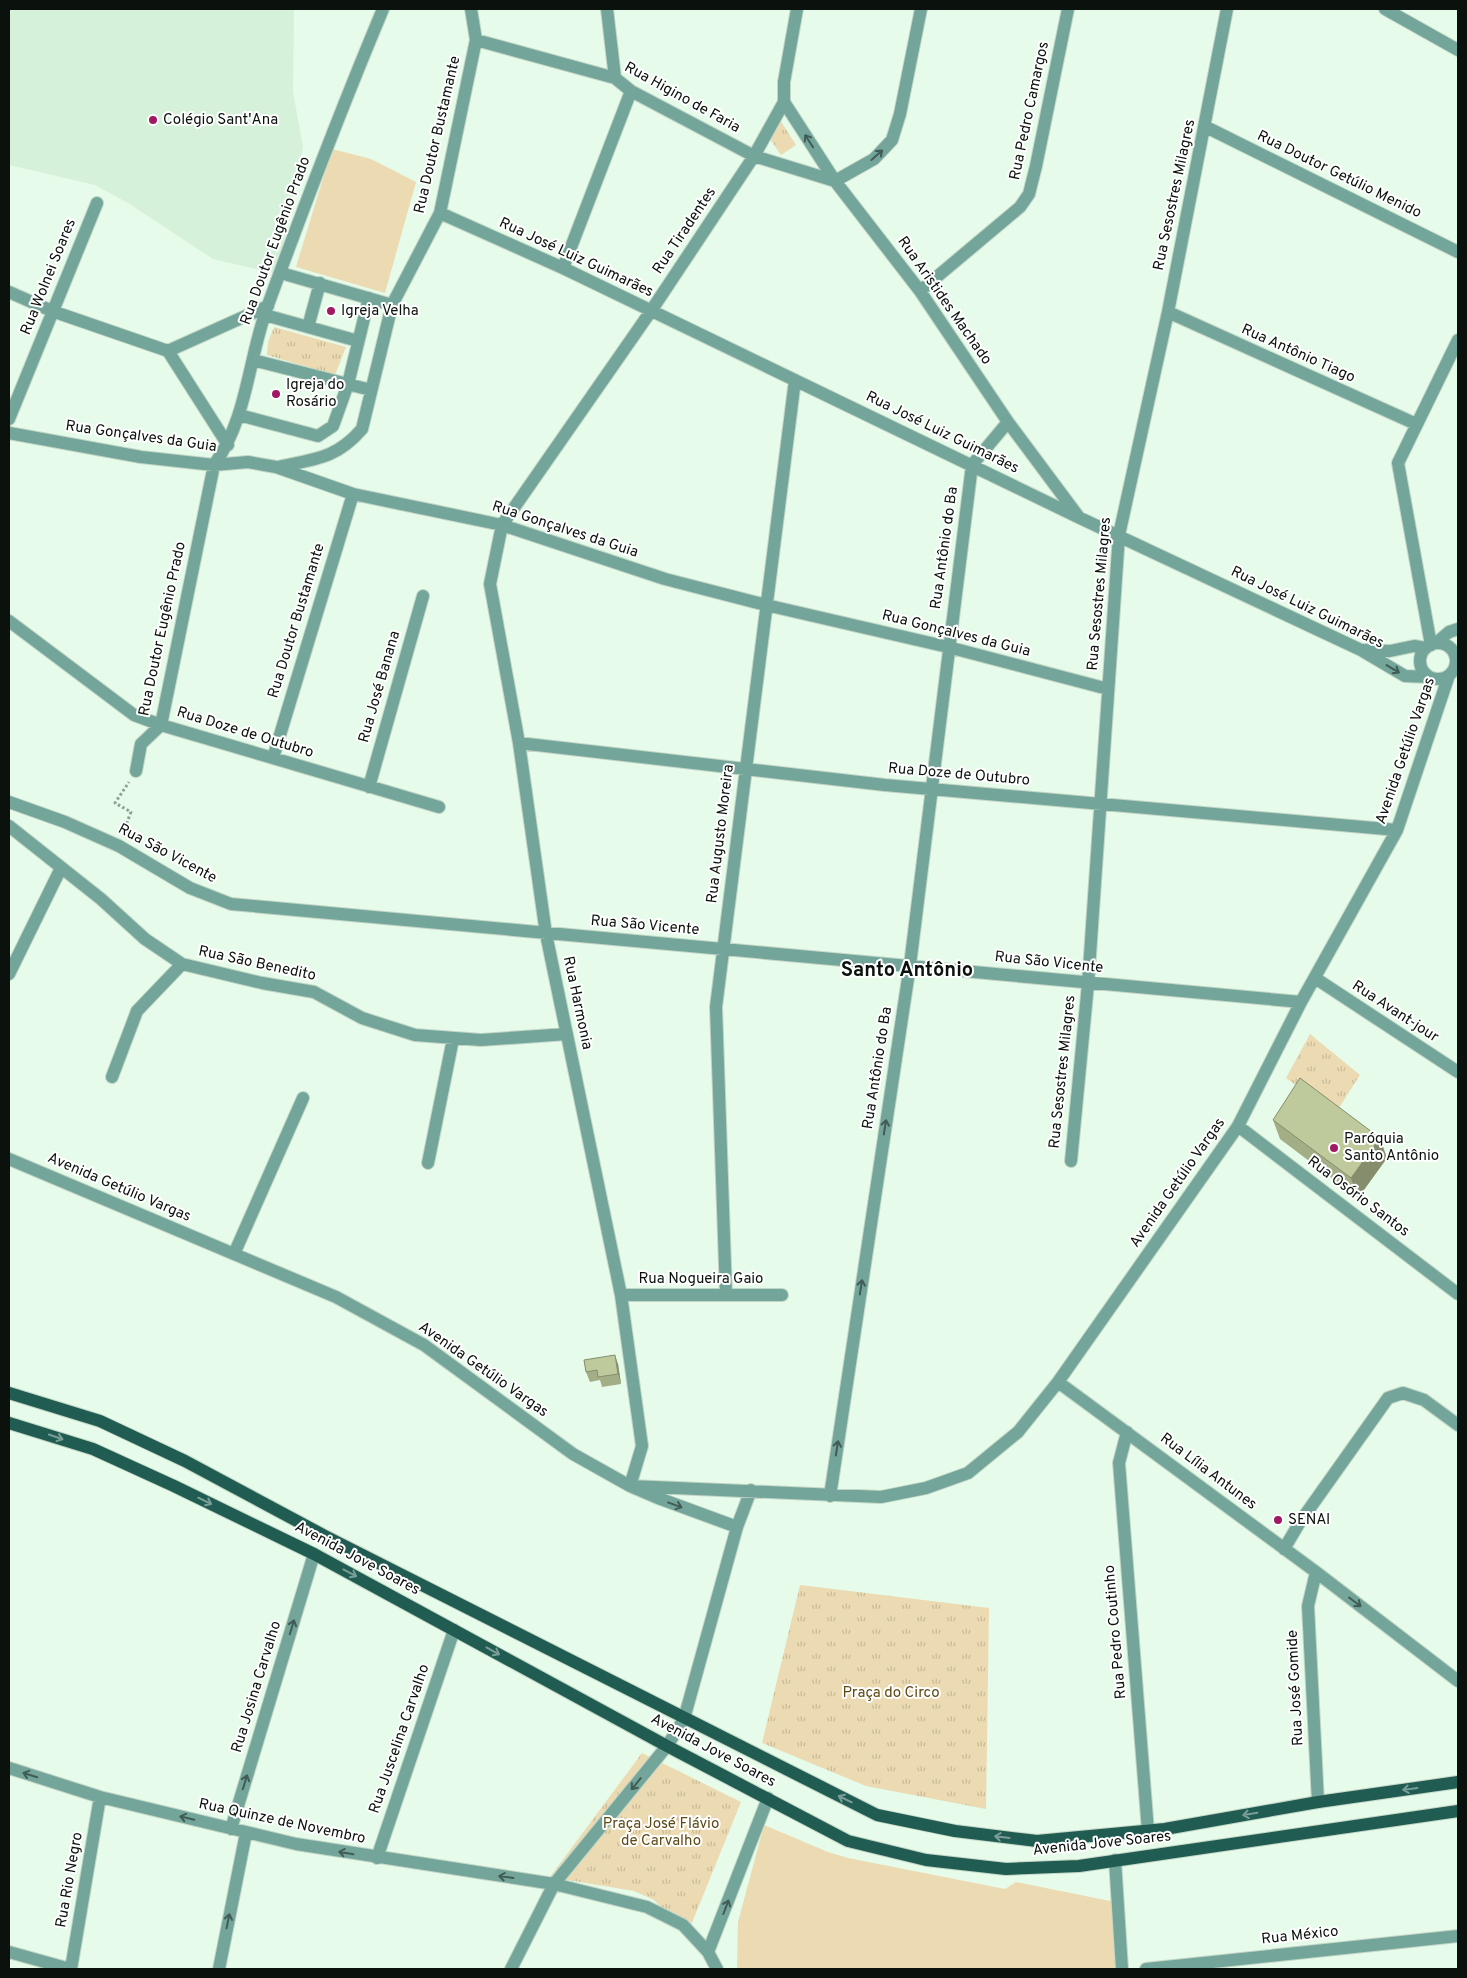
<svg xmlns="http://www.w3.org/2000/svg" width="1467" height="1978" viewBox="0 0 1467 1978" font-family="Overpass,sans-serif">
	<defs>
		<pattern id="grass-tufts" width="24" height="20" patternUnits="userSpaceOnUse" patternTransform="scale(1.25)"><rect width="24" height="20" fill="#ecdab2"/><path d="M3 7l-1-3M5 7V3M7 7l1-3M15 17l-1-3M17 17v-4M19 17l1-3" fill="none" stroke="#c9ba98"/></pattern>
	</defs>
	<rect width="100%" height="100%" fill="#e6fbe9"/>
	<path fill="#d6f1da" d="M9 9H294L293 92 303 147 277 274 213 259 128 203 95 185 9 165Z"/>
	<path fill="url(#grass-tufts)" d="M780 120 796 145 781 155 770 139Z
		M274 327 346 347 335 375 267 355 268 342Z
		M1310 1034 1360 1075 1335 1114 1286 1078Z
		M800 1585 989 1608 986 1809 866 1786 762 1743Z
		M642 1753 741 1802 687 1935 654 1900 634 1891 550 1877Z"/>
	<path fill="#ecdab2" d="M332 149 371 159 416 182 385 293 296 267Z
		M764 1825 828 1852 848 1858 1005 1889 1016 1882 1115 1902V1969H737L738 1922Z"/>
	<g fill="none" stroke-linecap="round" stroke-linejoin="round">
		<g stroke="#c3d6c6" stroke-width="14">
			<path id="minor" d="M607 9 615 78
				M1385 9 1458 50
				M476 40 615 78 631 91 754 156 835 181
				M784 102 835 181 920 291 1008 422 1078 516
				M1206 127 1458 252
				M835 181 874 159 892 140 900 114 921 9
				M440 213 563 268 1080 518 1361 650 1405 676 1429 677
				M563 268 631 91
				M281 273 392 305
				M920 291 1020 207 1029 194 1036 166 1068 9
				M9 292 52 311 168 351
				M1168 312 1416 424
				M265 315 358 341
				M308 327 320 283
				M168 351 228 445
				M168 351 268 306
				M253 360 371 390
				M239 415 318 436 333 426 348 384 369 298
				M9 419 97 203
				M9 433 141 457 214 465 248 462 276 467 353 494 502 525 665 579 766 605 948 647 1108 689
				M278 467C315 459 336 459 362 429L392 305 440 213 476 40 471 9
				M9 621 134 715 161 725 439 807
				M1436 643 1449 632 1458 629
				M1420 661a18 18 0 1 1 36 0a18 18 0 1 1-36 0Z
				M1431 645 1398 463 1458 340
				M1363 650 1390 651 1414 646 1426 648
				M519 743 885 785 1397 830
				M273 758 353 494
				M136 771 141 744 161 725 214 465C248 418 248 358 268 305 304 206 342 107 383 9
				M369 787 423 596
				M9 802 65 822 119 846 190 888 231 904 1301 1002
				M9 826 101 899 145 939 182 964 262 983 314 992 362 1018 415 1035 481 1040 567 1034
				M9 974 61 868
				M1315 978 1458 1072
				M112 1077 137 1011 182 964
				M1238 1126 1458 1294
				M9 1159 336 1297 424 1345 573 1454 630 1486 881 1497 926 1488 968 1473 1018 1432 1058 1382 1238 1126 1301 1002 1397 830 1449 675
				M1071 1161 1088 984 1119 535 1168 312 1227 9
				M428 1163 453 1039
				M234 1254 303 1098
				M726 1294 716 1007 795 380
				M621 1295H782
				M1058 1382 1316 1572 1458 1681
				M1127 1432 1119 1463 1148 1831
				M830 1496 910 965 972 465 1008 422
				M737 1527 658 1498 630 1486 642 1446 621 1295 546 934 519 743 490 584 502 525 651 311 754 156 784 102V82L797 9
				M1284 1549 1300 1522 1388 1398 1403 1393 1424 1400 1458 1425
				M1316 1572 1308 1606 1318 1802
				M9 1768 100 1797 296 1844 554 1884 647 1907 683 1925 708 1952 717 1969
				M231 1829 314 1554
				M377 1858 454 1630
				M1115 1860 1122 1969
				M9 1952 70 1969
				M708 1952 768 1798
				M71 1969 100 1797
				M219 1969 246 1833
				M511 1969 554 1884 667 1746 684 1719 737 1527 751 1490
				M1146 1969 1458 1936"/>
		</g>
		<g stroke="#c3d6c6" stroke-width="14">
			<path id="major" d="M9 1393 100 1421 185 1461 325 1536 877 1815 955 1831 1037 1841 1165 1829 1318 1802 1458 1782
				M9 1423 93 1449 174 1486 314 1554 667 1746 848 1841 926 1860 1006 1869 1079 1866 1458 1811"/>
		</g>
		<path stroke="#909f93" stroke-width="3" stroke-dasharray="2.5 2.5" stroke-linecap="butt" d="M123 833 131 812 115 803 129 782"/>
		<use href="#minor" stroke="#74a59b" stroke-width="12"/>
		<use href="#major" stroke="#215c52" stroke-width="12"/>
	</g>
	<path fill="#a4ae86" d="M1273 1120 1387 1158 1358 1198 1280 1139Z
		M618 1364 621 1384 602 1387 600 1380 590 1382 586 1372Z"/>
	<path fill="#868d6d" d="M1380 1138 1387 1158 1358 1198 1351 1178Z
		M615 1355 618 1364 621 1384 618 1374Z"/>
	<path fill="#bfca9c" stroke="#868d6d" d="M1300 1078 1380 1138 1351 1178 1273 1120Z
		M615 1355 618 1374 598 1377 597 1370 586 1372 584 1360Z"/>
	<defs><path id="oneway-shaft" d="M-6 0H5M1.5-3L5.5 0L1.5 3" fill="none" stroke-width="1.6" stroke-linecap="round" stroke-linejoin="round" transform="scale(1.25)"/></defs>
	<g stroke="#405c54">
		<use href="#oneway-shaft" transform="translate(809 141) rotate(-123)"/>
		<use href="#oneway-shaft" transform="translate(877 155) rotate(-42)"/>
		<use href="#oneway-shaft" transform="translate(1393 669) rotate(31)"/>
		<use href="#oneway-shaft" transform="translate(885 1127) rotate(-81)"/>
		<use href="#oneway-shaft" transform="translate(861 1287) rotate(-81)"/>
		<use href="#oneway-shaft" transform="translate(837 1448) rotate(-81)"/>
		<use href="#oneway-shaft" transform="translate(675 1505) rotate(20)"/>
		<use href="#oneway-shaft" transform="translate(1355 1602) rotate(37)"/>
		<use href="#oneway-shaft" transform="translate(292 1627) rotate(-73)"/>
		<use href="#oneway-shaft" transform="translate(30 1775) rotate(-163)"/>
		<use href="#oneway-shaft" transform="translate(245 1782) rotate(-73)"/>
		<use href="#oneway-shaft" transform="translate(636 1784) rotate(129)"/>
		<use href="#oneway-shaft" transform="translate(187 1818) rotate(-166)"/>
		<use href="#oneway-shaft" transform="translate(346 1853) rotate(-170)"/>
		<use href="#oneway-shaft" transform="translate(506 1877) rotate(-172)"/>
		<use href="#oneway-shaft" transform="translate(726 1907) rotate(-69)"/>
		<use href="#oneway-shaft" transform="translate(228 1921) rotate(-79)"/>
	</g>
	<g stroke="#7a9d97">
		<use href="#oneway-shaft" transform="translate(56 1437) rotate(19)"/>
		<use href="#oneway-shaft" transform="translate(205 1501) rotate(26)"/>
		<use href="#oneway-shaft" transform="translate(350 1573) rotate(28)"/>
		<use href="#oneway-shaft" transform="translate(493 1651) rotate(29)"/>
		<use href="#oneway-shaft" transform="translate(1410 1789) rotate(172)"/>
		<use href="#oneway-shaft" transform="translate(845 1799) rotate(-154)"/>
		<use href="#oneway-shaft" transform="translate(1250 1814) rotate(170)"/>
		<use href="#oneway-shaft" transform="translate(1002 1837) rotate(-173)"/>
	</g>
	<g fill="#a11864" stroke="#fff" stroke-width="2">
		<circle cx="153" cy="120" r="5"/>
		<circle cx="331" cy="311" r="5"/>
		<circle cx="276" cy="394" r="5"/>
		<circle cx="1334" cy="1148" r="5"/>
		<circle cx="1278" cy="1520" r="5"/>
	</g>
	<g text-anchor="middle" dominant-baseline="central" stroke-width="4" stroke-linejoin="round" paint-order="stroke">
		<g font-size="15" fill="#0b120d" stroke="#fff">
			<text transform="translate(682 98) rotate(29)">Rua Higino de Faria</text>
			<text transform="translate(1030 111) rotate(-78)">Rua Pedro Camargos</text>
			<text transform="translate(438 135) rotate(-77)">Rua Doutor Bustamante</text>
			<text transform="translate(1339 175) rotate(26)">Rua Doutor Getúlio Menido</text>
			<text transform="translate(1175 195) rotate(-78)">Rua Sesostres Milagres</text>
			<text transform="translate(685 231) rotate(-56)">Rua Tiradentes</text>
			<text transform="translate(276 241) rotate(-70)">Rua Doutor Eugênio Prado</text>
			<text transform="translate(576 258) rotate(25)">Rua José Luiz Guimarães</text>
			<text transform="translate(49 277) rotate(-68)">Rua Wolnei Soares</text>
			<text transform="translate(944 301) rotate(55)">Rua Aristides Machado</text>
			<text transform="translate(1298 354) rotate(24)">Rua Antônio Tiago</text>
			<text transform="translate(942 433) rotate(26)">Rua José Luiz Guimarães</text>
			<text transform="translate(141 437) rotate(8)">Rua Gonçalves da Guia</text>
			<text transform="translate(565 530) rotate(18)">Rua Gonçalves da Guia</text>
			<text transform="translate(945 548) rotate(-82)">Rua Antônio do Ba</text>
			<text transform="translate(1100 594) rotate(-85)">Rua Sesostres Milagres</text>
			<text transform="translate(1307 608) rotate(26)">Rua José Luiz Guimarães</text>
			<text transform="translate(297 621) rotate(-73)">Rua Doutor Bustamante</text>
			<text transform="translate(163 629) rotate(-78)">Rua Doutor Eugênio Prado</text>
			<text transform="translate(956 634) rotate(14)">Rua Gonçalves da Guia</text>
			<text transform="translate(380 687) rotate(-74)">Rua José Banana</text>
			<text transform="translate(245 733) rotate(17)">Rua Doze de Outubro</text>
			<text transform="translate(1406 751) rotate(-71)">Avenida Getúlio Vargas</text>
			<text transform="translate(959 775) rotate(5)">Rua Doze de Outubro</text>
			<text transform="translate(721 834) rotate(-83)">Rua Augusto Moreira</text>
			<text transform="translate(167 854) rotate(28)">Rua São Vicente</text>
			<text transform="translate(645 926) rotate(5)">Rua São Vicente</text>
			<text transform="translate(1049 963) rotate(6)">Rua São Vicente</text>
			<text transform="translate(257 964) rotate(12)">Rua São Benedito</text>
			<text transform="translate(577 1003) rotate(78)">Rua Harmonia</text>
			<text transform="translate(1395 1012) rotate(33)">Rua Avant-jour</text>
			<text transform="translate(878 1068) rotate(-81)">Rua Antônio do Ba</text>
			<text transform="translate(1063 1072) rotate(-84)">Rua Sesostres Milagres</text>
			<text transform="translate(1178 1183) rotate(-55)">Avenida Getúlio Vargas</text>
			<text transform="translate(119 1188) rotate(23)">Avenida Getúlio Vargas</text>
			<text transform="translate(1358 1197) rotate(37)">Rua Osório Santos</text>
			<text x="701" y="1279">Rua Nogueira Gaio</text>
			<text transform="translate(483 1370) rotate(35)">Avenida Getúlio Vargas</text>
			<text transform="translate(1208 1472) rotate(37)">Rua Lília Antunes</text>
			<text transform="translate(357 1559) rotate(28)">Avenida Jove Soares</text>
			<text transform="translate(1116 1632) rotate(-95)">Rua Pedro Coutinho</text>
			<text transform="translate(257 1687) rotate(-73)">Rua Josina Carvalho</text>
			<text transform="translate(1296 1688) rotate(-93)">Rua José Gomide</text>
			<text transform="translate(400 1739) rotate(-71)">Rua Juscelina Carvalho</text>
			<text transform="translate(713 1751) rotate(28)">Avenida Jove Soares</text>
			<text transform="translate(282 1822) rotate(12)">Rua Quinze de Novembro</text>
			<text transform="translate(1102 1844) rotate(-6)">Avenida Jove Soares</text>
			<text transform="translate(70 1880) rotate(-80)">Rua Rio Negro</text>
			<text transform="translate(1300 1936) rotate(-6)">Rua México</text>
		</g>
		<g font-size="15" fill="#0b120d" stroke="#fff" text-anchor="start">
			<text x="163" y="120">Colégio Sant'Ana</text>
			<text x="341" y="311">Igreja Velha</text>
			<text x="286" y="385">Igreja do<tspan x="286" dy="17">Rosário</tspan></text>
			<text x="1344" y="1139">Paróquia<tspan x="1344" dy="17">Santo Antônio</tspan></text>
			<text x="1288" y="1520">SENAI</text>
		</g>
		<g font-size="15" fill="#5e4a15" stroke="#fff">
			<text x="891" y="1693">Praça do Circo</text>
			<text x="661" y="1824">Praça José Flávio<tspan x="661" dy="17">de Carvalho</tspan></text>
		</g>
		<g font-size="20" font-weight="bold" fill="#0b120d" stroke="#fff">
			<text x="907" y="971">Santo Antônio</text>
		</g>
	</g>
	<rect width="1467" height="1978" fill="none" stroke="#0b120d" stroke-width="20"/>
</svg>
